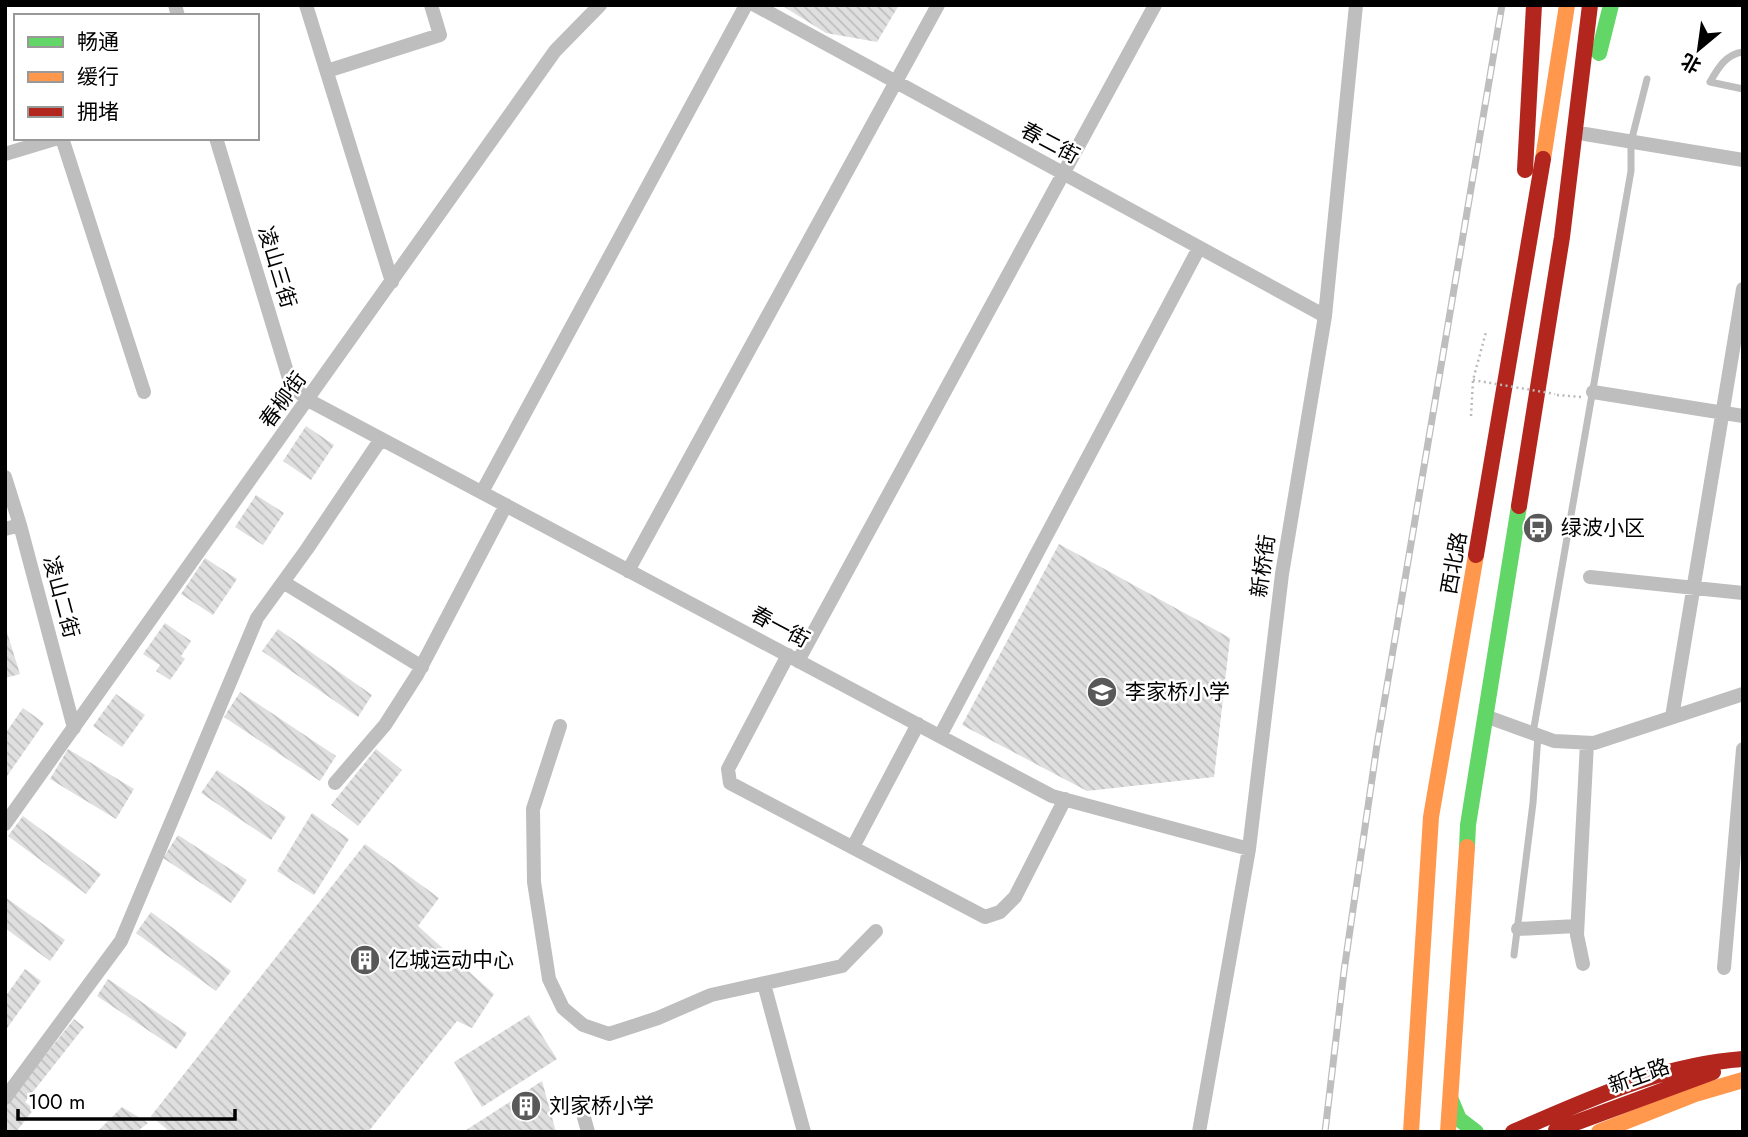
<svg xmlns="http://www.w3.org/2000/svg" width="1748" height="1137" viewBox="0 0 1748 1137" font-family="Jost,'Noto Sans SC',sans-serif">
	<defs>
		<pattern id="building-back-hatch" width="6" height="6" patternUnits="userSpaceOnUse" patternTransform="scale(1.75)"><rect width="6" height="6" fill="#dfdfdf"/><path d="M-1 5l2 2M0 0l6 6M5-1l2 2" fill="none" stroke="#bebebe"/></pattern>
	</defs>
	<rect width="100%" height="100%" fill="#fff"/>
	<path fill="url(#building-back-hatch)" d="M781 5H899L877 42 826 33Z
		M306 426 334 445 311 480 283 461Z
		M256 495 284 513 263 545 235 527Z
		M1059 544 1230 638 1214 777 1087 791 962 725Z
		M205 558 237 579 213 615 181 594Z
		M165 623 191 641 181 656 185 659 170 680 156 671 160 665 143 654Z
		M5 626 20 674 5 678Z
		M278 629 372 695 358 717 262 651Z
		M240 692 336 756 320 781 224 717Z
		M116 694 145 715 122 747 93 726Z
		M23 708 44 723 5 779V734Z
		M68 749 134 789 116 819 50 779Z
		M376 749 402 770 358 826 331 805Z
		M217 770 286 817 271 840 201 793Z
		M312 813 349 839 314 895 277 871Z
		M23 816 101 874 86 894 8 836Z
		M178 835 247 880 231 903 163 858Z
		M365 844 439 898 418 926 494 994 472 1028 457 1021 368 1132H170L151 1116Z
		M5 897 65 940 50 961 5 928Z
		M151 912 231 971 216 991 136 933Z
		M25 969 41 981 5 1031V997Z
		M108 979 187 1033 176 1049 97 996Z
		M529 1015 557 1059 482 1107 454 1062Z
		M74 1019 84 1027 25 1102 34 1109 16 1132H5V1106Z
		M542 1081 556 1132H463Z
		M122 1107 148 1123 139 1130 140 1132H97Z"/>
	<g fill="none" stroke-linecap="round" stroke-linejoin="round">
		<path stroke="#b9b9b9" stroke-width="2.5" stroke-dasharray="2 3.5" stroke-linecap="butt" d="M1557 395 1582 397
			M1471 416 1473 380 1486 332"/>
		<path stroke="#bebebe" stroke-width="7" d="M1743 52C1726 54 1718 68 1710 82L1743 89
			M1533 733 1631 171V142L1647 79
			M1514 955 1533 803 1538 736"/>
		<path stroke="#bebebe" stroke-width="14" d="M175 5 178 16
			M306 5 392 282
			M755 5 1325 316
			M327 71 440 35 431 5
			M1585 134 1743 160
			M62 138 144 392
			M216 138 291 385 308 400 1052 796 1249 849
			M5 154 58 138
			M1593 392 1743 416
			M5 477 20 525 74 728
			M482 492 746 5
			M5 529 20 525
			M628 571 938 5
			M1590 577 1743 593
			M283 582 422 667
			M788 655 728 769 730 783 985 917 1000 912 1015 897 1065 799
			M798 661 1155 5
			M1485 716 1554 741 1594 743 1743 694
			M1672 717 1743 289
			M560 726 533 809 534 882 549 979 563 1008 583 1025 609 1034 658 1018 711 995 842 966 876 931
			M940 736 1199 248
			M335 783 385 725 417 675 506 505
			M5 824 555 51 600 5
			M853 847 918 724
			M1518 929 1577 926
			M1583 964 1577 935 1587 743
			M1724 968 1743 749
			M764 984 804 1132
			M5 1098 121 941 257 618 307 549 381 439
			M582 1110 588 1132
			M1199 1132 1249 849 1282 574 1325 316 1356 5"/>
		<path stroke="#63d668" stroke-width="16" d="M1599 53 1611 5
			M1467 847 1468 825 1519 506
			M1451 1100 1459 1119 1476 1132"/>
		<path stroke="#ff974d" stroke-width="16" d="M1543 159 1567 5
			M1411 1132 1431 817 1476 555
			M1448 1132 1467 847
			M1599 1132 1695 1094 1743 1080"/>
		<path stroke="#b3261e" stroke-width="16" d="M1525 170 1534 5
			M1519 506 1562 237 1590 5
			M1476 555 1543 159
			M1556 1130 1713 1072
			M1513 1132C1588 1100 1660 1065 1743 1059"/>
		<g stroke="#bebebe" stroke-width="7">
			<path id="rail" d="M1325 1132 1344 971 1377 745 1502 5"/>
		</g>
		<use href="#rail" stroke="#fff" stroke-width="4.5" stroke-dasharray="13" stroke-linecap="butt"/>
		<path stroke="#b9b9b9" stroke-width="2.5" stroke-dasharray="2 3.5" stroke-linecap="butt" d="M1473 380 1555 394"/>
	</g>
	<defs>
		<g id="bus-disc" transform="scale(1.575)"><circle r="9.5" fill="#595959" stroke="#fff"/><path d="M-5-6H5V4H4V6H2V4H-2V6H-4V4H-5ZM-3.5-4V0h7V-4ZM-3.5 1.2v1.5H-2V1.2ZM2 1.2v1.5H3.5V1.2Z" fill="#fff"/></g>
		<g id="school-disc" transform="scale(1.575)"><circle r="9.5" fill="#595959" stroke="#fff"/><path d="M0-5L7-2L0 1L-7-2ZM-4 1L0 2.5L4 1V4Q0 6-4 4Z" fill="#fff"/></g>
		<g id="building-disc" transform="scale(1.575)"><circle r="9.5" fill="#595959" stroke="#fff"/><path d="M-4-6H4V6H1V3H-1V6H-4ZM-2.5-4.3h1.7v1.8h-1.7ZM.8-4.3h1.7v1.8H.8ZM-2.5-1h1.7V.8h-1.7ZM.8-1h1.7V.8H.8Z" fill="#fff"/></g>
	</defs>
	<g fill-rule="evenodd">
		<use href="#bus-disc" x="1538" y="528"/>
		<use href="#school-disc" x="1102" y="692"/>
		<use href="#building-disc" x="365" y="960"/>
		<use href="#building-disc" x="526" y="1106"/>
	</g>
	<g text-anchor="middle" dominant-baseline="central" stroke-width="5" stroke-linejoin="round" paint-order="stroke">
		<g font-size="21" fill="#000" stroke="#fff">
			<text transform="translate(1050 143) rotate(28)">春二街</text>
			<text transform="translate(277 267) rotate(73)">凌山三街</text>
			<text transform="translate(283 400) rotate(-54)">春柳街</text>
			<text transform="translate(1454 563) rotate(-80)">西北路</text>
			<text transform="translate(1263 566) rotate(-82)">新桥街</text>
			<text transform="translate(61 597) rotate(75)">凌山二街</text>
			<text transform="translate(780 627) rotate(28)">春一街</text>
			<text transform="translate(1639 1076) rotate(-20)">新生路</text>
		</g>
		<g font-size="21" fill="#000" stroke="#fff" text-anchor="start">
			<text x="1561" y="528">绿波小区</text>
			<text x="1125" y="692">李家桥小学</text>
			<text x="388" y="960">亿城运动中心</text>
			<text x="549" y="1106">刘家桥小学</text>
		</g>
	</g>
	<rect width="1748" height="1137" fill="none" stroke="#000000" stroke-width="14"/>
	<rect x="14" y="14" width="245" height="126" fill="#ffffff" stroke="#999999" stroke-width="2"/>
	<rect x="28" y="37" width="35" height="10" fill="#63d668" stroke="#999999" stroke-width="2"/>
	<text x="77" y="49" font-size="21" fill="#000000">畅通</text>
	<rect x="28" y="72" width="35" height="10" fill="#ff974d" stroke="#999999" stroke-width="2"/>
	<text x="77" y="84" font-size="21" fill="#000000">缓行</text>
	<rect x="28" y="107" width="35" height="10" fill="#b3261e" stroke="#999999" stroke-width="2"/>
	<text x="77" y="119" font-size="21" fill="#000000">拥堵</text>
	<g transform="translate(1699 49) rotate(209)" stroke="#ffffff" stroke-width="5" paint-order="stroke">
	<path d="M0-5L12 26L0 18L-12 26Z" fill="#000000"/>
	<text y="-10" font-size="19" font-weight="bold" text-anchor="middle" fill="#000000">北</text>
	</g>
	<path d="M18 1109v10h217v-10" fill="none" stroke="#000000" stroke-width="3.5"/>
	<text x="28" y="1109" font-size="21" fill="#000000" stroke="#ffffff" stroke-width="5" paint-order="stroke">100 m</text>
</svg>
